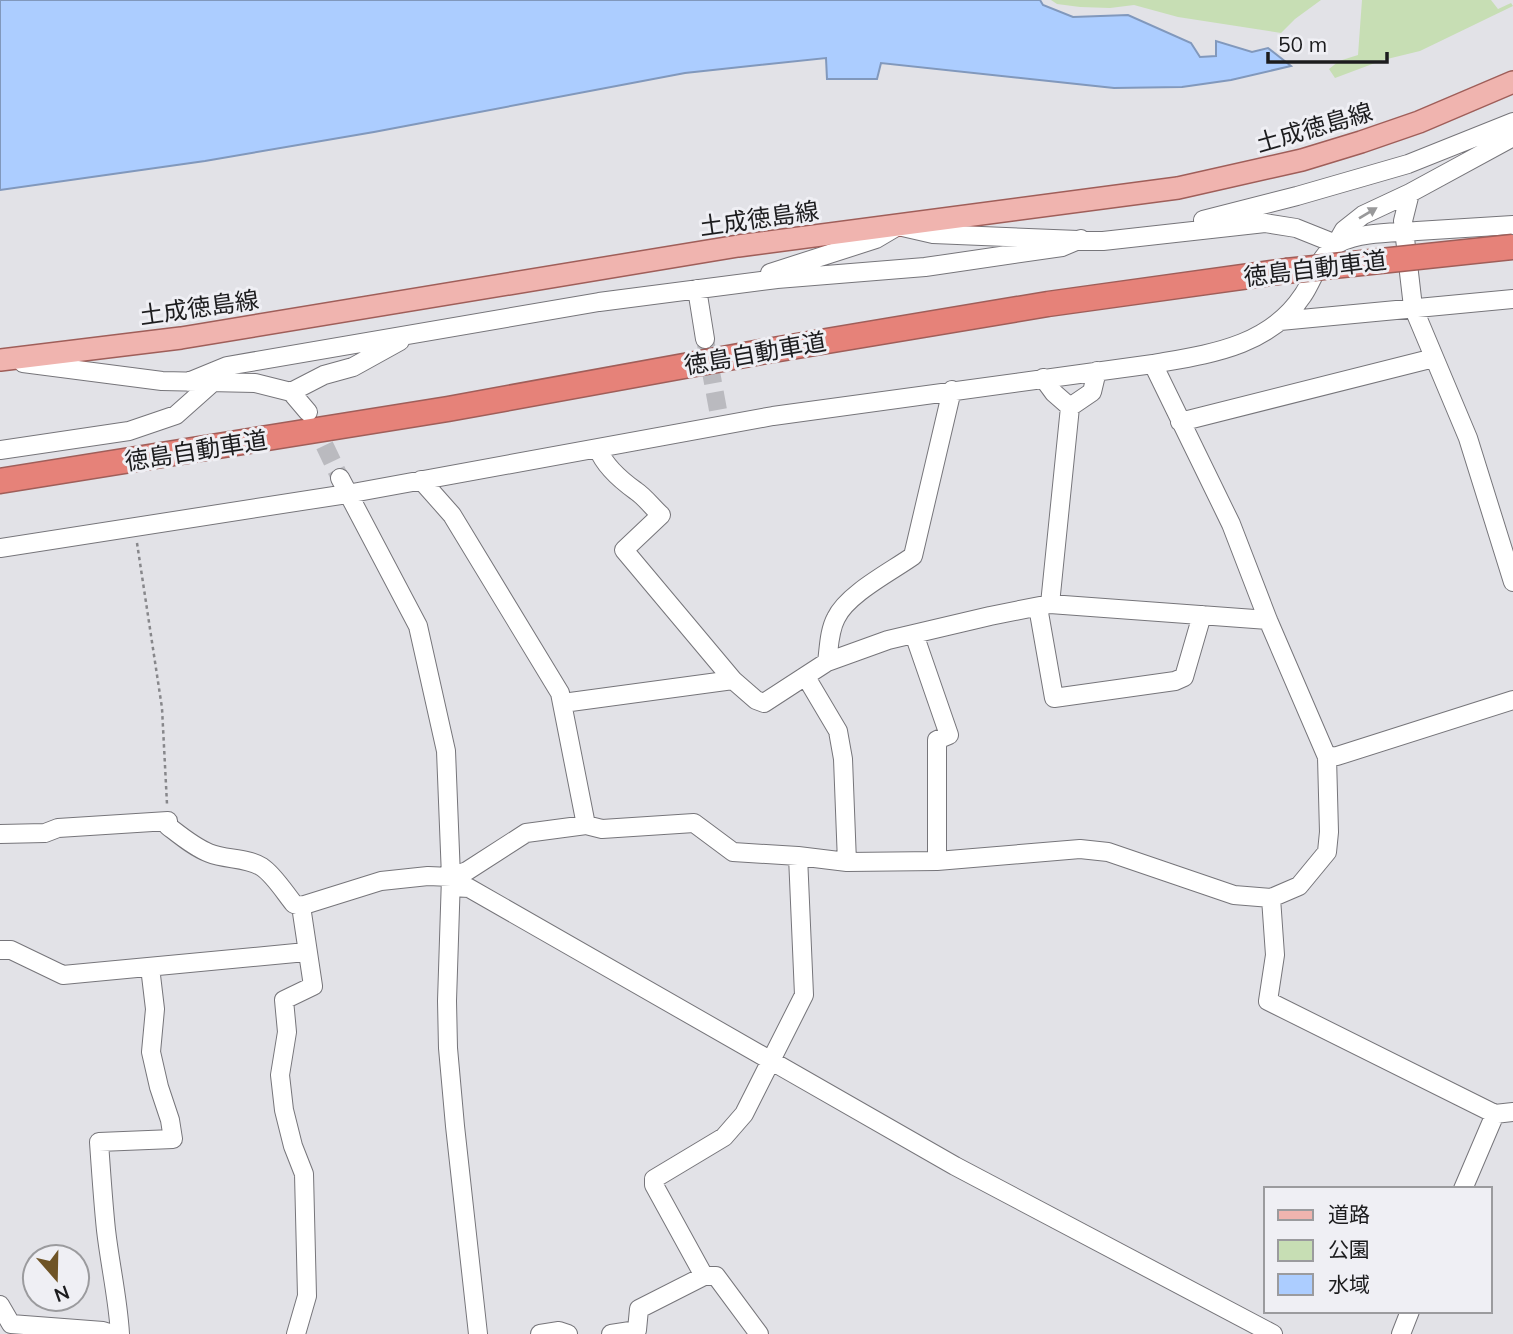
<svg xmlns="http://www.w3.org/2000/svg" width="1513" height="1334" viewBox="0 0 1513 1334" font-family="Mulish,'Noto Sans JP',sans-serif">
	<rect width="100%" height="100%" fill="#e2e2e7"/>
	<path fill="#c7deb4" d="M1051 0H1321L1295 19 1281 33 1178 17 1134 5 1110 8 1080 7 1057 4Z
		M1362 0H1491L1498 9 1511 3 1513 6 1420 51 1383 60 1335 78 1329 69 1339 61 1358 55Z"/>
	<path fill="#accdff" stroke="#8198bc" stroke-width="2" d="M0 0H1040L1043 5 1073 17 1128 15 1191 43 1200 57 1216 56V41L1252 52 1268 48 1291 66 1231 80 1182 87 1114 88 881 63 877 79H827L826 58 685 73 374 132 205 161 0 190Z"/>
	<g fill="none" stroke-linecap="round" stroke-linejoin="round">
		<path stroke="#bababf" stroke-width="18" stroke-dasharray="18 9" stroke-linecap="butt" d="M705 339 718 410
			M313 421 340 478"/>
		<g stroke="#76757a" stroke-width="20">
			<path id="minor" d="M1410 193 1403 221 1413 307 1468 438 1513 582
				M1203 220 1297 196 1408 164 1513 122
				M770 273 876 239 898 226 933 234 1103 241 1265 223 1296 228 1336 244 1344 230 1363 215 1410 193 1513 137
				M697 289 705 339
				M1280 321 1513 299
				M23 363 162 381 255 383 291 392 308 412
				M1043 378 1054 393 1070 407
				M188 382 227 366 599 302 777 279 925 267 1062 247 1081 239
				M291 392 324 375 353 367 400 341
				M1180 422 1434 358
				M598 449C605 467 622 481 636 491 645 497 653 508 661 515L624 550 733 680 756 700 764 703 827 662 888 640 990 616 1050 604 1268 620
				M0 450 129 431 176 415 212 383
				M340 478 418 626 446 751 451 877 447 1001 448 1048 455 1126 478 1334
				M421 480 452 515 560 693 586 825
				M0 548 347 494 773 416 1153 364C1209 354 1269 347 1303 295 1314 279 1320 253 1339 243 1361 232 1393 233 1417 231 1449 229 1481 227 1513 225
				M1050 604 1070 407 1092 392 1097 371
				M1038 607 1054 698 1175 681 1184 677 1202 615
				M914 634 949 735 937 740V861
				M827 662C829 648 829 631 836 618 847 594 892 571 913 556L952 390
				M806 677 838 731 843 759 847 862
				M563 703 733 680
				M1327 757 1337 756 1513 700
				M0 834 45 833 58 828 168 821V826C181 836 194 847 209 853 226 860 246 857 262 867 274 875 285 893 294 904L301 906 381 881 428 876 451 877 467 871 526 833 586 825 602 829 694 823 733 852 798 856 847 862 937 861 1080 849 1108 852 1234 895 1271 898 1299 886 1327 852 1329 832 1327 757 1268 620 1231 524 1153 364
				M451 887 469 888 955 1166 1273 1334
				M1271 898 1275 955 1268 1001 1495 1114 1513 1112
				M0 950H11L63 975 306 952
				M1463 1189 1495 1114
				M704 1276 654 1185V1179L724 1137 744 1114 804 995 798 856
				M0 1305 11 1324 103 1331 113 1334
				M120 1334C118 1299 110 1265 106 1230 103 1201 101 1171 99 1142L173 1139 170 1120 159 1087 151 1052 155 1009 150 967
				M296 1334 307 1296 304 1174 293 1146 284 1110 280 1075 287 1032 284 1000 313 986 301 906
				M540 1334 559 1331 568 1334
				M611 1334 637 1330 639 1309 704 1276H716L759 1334
				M1401 1334 1410 1311"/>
		</g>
		<g stroke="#9f5e59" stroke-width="24">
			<path id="major" d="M0 360 181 338 738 246 1178 188 1302 160 1361 142 1419 122 1513 82"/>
		</g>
		<g stroke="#9f5e59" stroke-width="27">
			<path id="highway" d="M0 481 448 409 761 352 1048 304 1286 271"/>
		</g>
		<path stroke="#87878b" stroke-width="2.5" stroke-dasharray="3.5 3.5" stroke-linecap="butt" d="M137 543 162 708 167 804"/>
		<use href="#minor" stroke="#fff" stroke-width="18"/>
		<use href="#major" stroke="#f0b4af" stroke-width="21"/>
		<use href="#highway" stroke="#e68279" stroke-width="24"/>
		<g stroke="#9f5e59" stroke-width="27" stroke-linecap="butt">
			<path id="highway-bridge" d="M1286 271 1513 247"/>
		</g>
		<use href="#highway-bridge" stroke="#e68279" stroke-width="24"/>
	</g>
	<defs><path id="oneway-solid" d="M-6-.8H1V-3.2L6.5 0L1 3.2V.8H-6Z" transform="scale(1.75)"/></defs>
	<use fill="#99999a" href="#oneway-solid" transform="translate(1368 213) rotate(-31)"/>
	<g text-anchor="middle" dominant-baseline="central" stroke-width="6" stroke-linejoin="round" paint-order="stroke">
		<g font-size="24" fill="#1c1c1e" stroke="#efeff4">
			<text transform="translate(1314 127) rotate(-16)">土成徳島線</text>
			<text transform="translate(759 218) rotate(-8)">土成徳島線</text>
			<text transform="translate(1315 268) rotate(-7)">徳島自動車道</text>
			<text transform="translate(199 307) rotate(-8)">土成徳島線</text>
			<text transform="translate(755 353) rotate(-10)">徳島自動車道</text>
			<text transform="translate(196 450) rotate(-9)">徳島自動車道</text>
		</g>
	</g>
	<rect x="1264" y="1187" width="228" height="126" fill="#efeff4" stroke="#9b9b9e" stroke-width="2"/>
	<rect x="1278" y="1210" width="35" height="10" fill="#f0b4af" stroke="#9b9b9e" stroke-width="2"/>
	<text x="1328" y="1222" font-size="21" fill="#1c1c1e">道路</text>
	<rect x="1278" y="1240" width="35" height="21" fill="#c7deb4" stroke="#9b9b9e" stroke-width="2"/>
	<text x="1328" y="1257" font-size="21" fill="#1c1c1e">公園</text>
	<rect x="1278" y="1274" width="35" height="21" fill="#accdff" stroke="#9b9b9e" stroke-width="2"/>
	<text x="1328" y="1292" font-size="21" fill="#1c1c1e">水域</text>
	<g transform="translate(56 1278) rotate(160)"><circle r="33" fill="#efeff4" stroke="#9b9b9e" stroke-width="2"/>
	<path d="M0-5L12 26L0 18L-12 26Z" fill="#6f5426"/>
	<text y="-10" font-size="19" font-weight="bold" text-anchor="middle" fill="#1c1c1e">N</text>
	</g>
	<path d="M1268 52v10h119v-10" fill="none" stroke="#1c1c1e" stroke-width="3.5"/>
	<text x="1278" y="52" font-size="21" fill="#1c1c1e" stroke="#efeff4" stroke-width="5" paint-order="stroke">50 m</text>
</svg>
